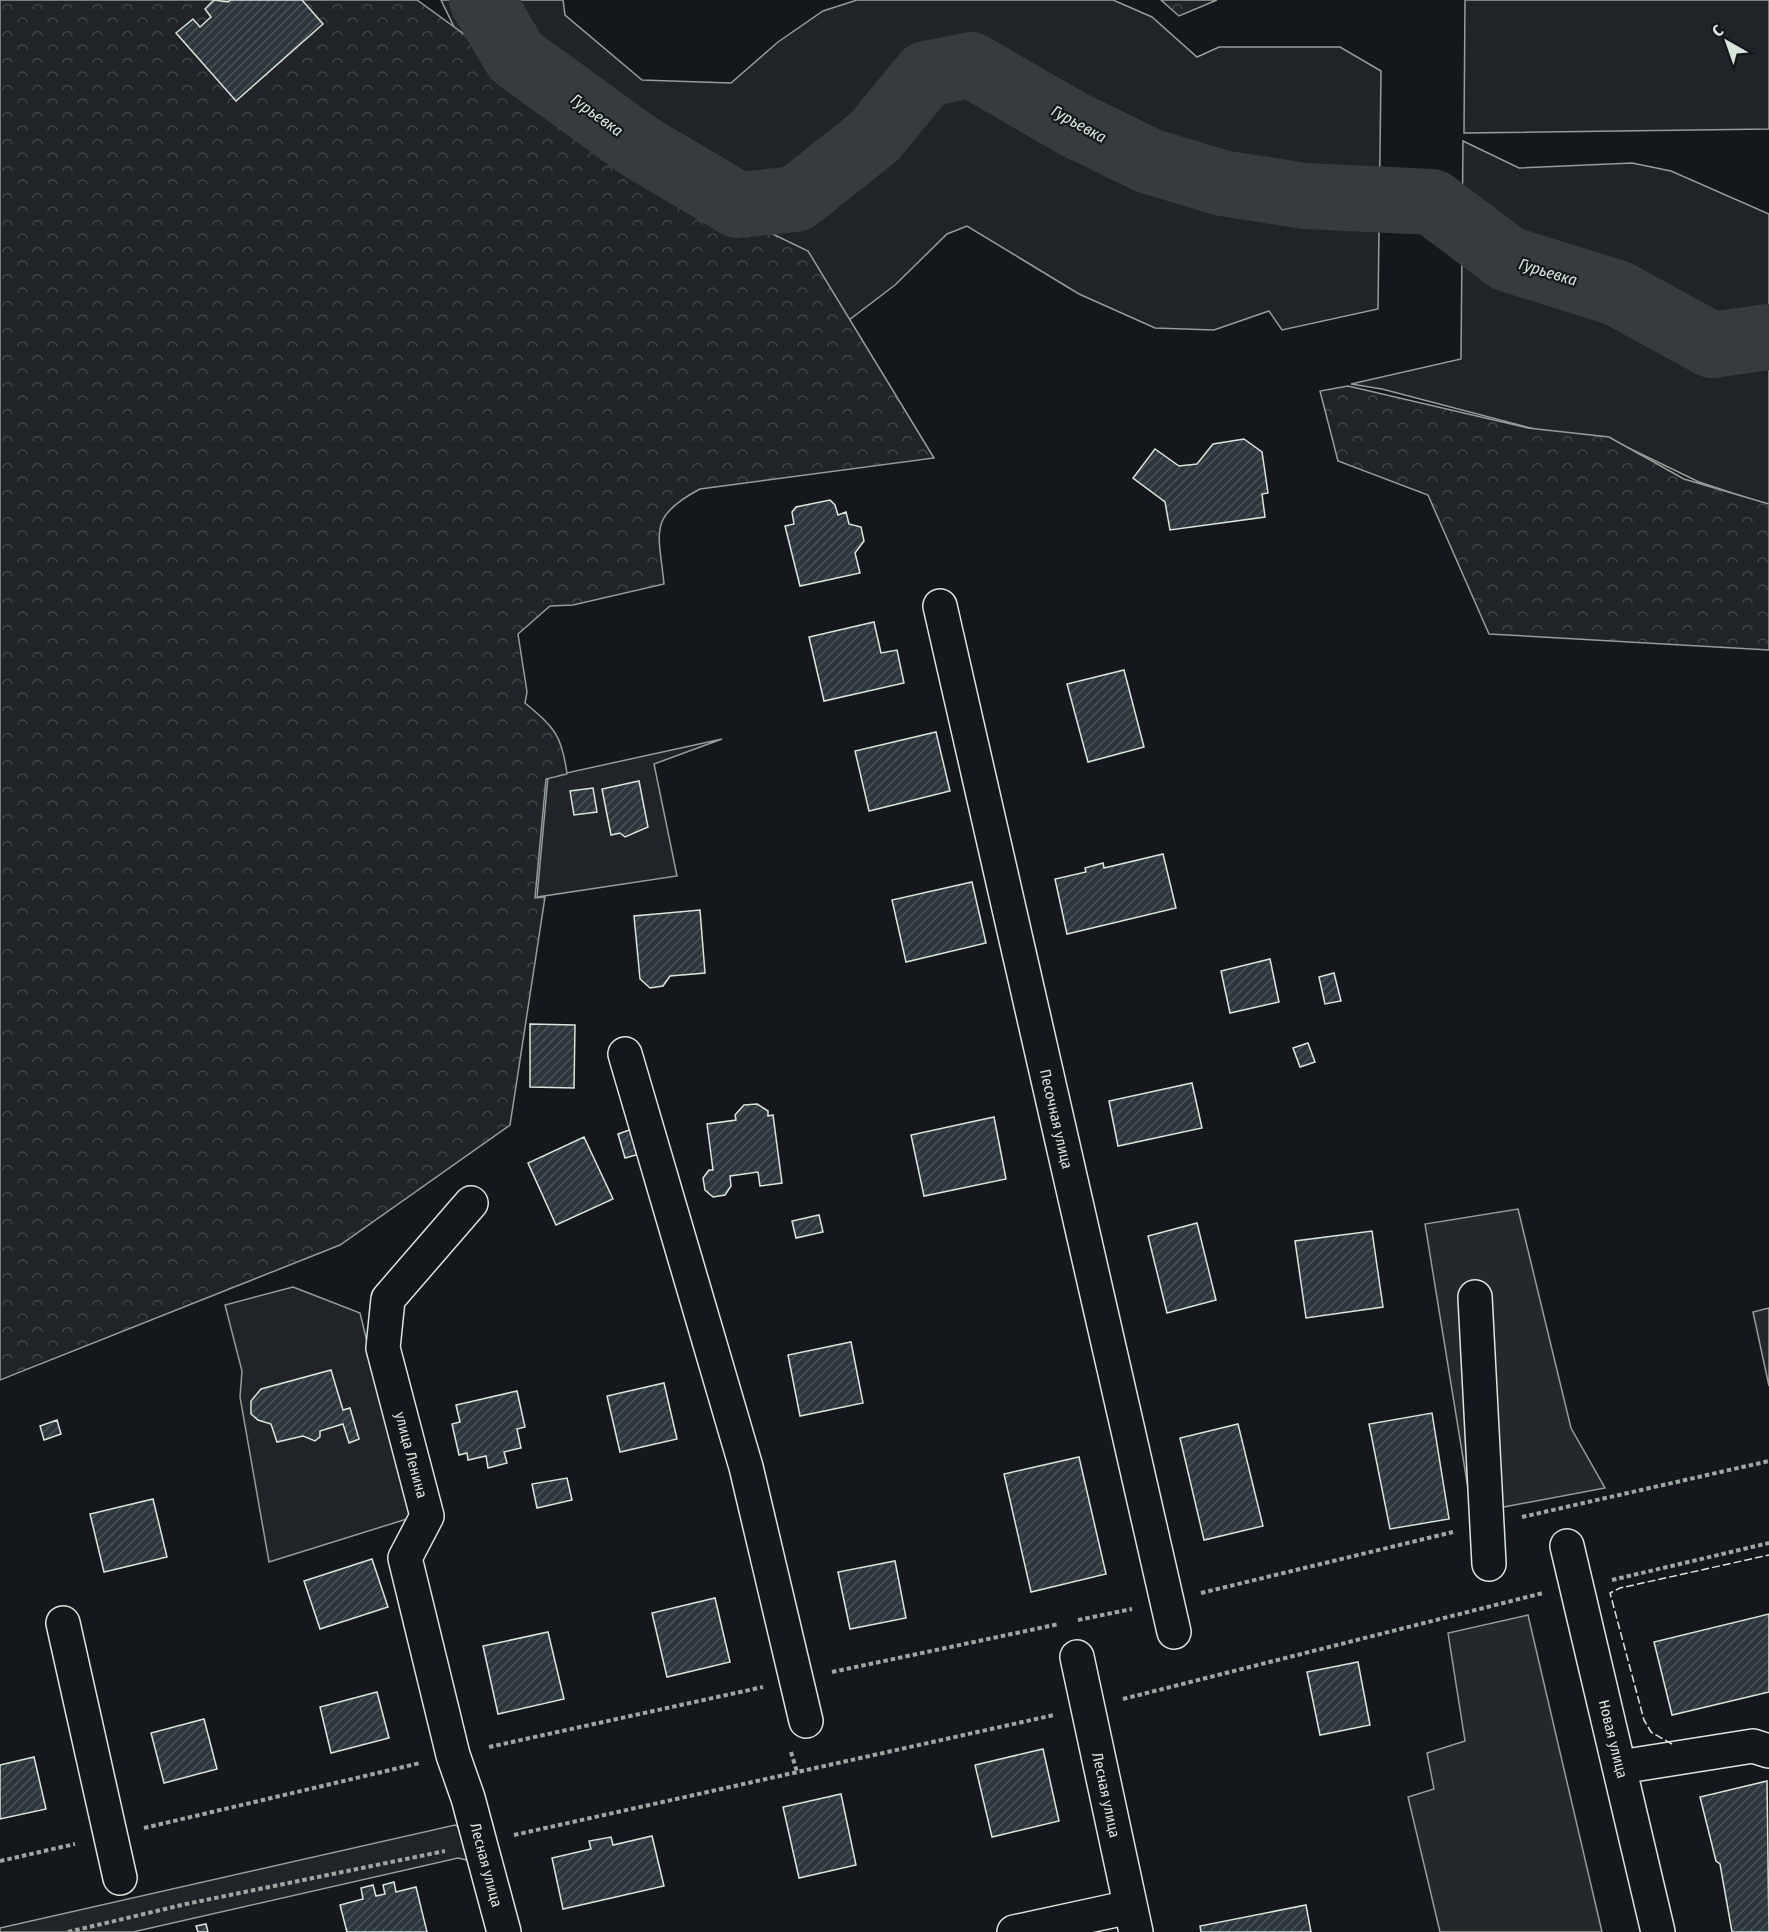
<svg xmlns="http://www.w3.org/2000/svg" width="1769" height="1932" viewBox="0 0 1769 1932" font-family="'Fira Sans Condensed',sans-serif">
	<defs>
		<pattern id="forest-crowns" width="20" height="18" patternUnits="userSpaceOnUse" patternTransform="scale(1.5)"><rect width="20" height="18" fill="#202428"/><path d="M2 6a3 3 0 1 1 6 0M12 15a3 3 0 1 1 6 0" fill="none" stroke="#404447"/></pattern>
		<pattern id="building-hatch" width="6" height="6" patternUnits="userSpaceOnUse" patternTransform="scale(1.5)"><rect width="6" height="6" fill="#2c363c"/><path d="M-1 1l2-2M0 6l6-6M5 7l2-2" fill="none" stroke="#4a5358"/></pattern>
	</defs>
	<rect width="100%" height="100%" fill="#14181c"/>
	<path fill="#202428" stroke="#939e99" stroke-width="1.5" d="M441 0H563L565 15 642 80 731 83 778 42 823 11 857 0H1113L1152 17 1197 57 1219 47H1340L1381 71 1378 309 1282 330 1269 311 1214 330 1155 328 1079 294 967 226 947 234 895 285 845 323 457 33Z
		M1465 0H1769V129L1464 133Z
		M1463 141 1519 168 1632 163 1671 171 1769 214V505L1699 482 1606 437 1538 430 1382 389 1351 384 1461 359Z
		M722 739 654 764 677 876 537 897 548 777Z
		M293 1287 360 1313 410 1518 269 1562 240 1397 242 1371 225 1305Z
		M455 1825 467 1833 474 1866 467 1860 458 1858 133 1932H0V1928Z"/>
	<path fill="url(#forest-crowns)" stroke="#939e99" stroke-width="1.5" d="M0 0H417L675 187 808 251 934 458 700 489C647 517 659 532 664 584L573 605 550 606 518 634 527 692 525 703C554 727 562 735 567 774L546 779 535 898 545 897 510 1125 340 1245 0 1380Z
		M1161 0H1217L1179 16Z
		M1348 386 1528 428 1609 437 1684 479 1769 504V650L1489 634 1428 495 1338 461 1320 391Z"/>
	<path fill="#24282b" stroke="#939e99" stroke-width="1.5" d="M1518 1209 1571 1428 1605 1488 1472 1513 1425 1224Z
		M1769 1308V1386L1753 1312Z
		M1528 1615 1602 1932H1440L1408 1797 1434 1789 1427 1753 1465 1741 1448 1633Z"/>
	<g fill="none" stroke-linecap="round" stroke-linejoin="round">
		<path stroke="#363b3e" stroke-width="66" d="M482 0 516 57 640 147 738 205 796 199 874 137 926 74 971 65 1073 124 1149 161 1222 183 1305 196 1432 202 1508 259 1617 293 1712 345 1769 337"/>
	</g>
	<path fill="url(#building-hatch)" stroke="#d8e6dc" stroke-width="1.5" d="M214 0 228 2 231 0H302L323 24 236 101 176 33 193 19 200 27 211 17 205 9Z
		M1244 439 1262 452 1268 493 1262 494 1265 517 1170 530 1165 502 1133 478 1155 449 1179 466 1197 464 1213 444Z
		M830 500 835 505 838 515 846 512 849 524 861 527 864 541 855 553 860 573 800 586 785 526 794 524 792 512 796 507Z
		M874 622 881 653 897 650 904 683 824 701 809 637Z
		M1124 670 1144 747 1088 762 1067 684Z
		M936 732 950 791 869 811 855 751Z
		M639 781 648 827 625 837 620 833 611 835 602 789Z
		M593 788 597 812 574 815 570 791Z
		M1163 854 1176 908 1067 934 1055 879 1086 872 1085 868 1103 863 1104 868Z
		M972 882 986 943 906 962 892 900Z
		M700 910 705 973 670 976 663 986 650 988 640 979 634 916Z
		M1270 959 1279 1002 1230 1013 1221 971Z
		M1334 973 1341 1001 1325 1004 1319 977Z
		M530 1024 575 1025 574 1088 530 1087Z
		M1308 1043 1315 1062 1300 1067 1293 1048Z
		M1192 1083 1202 1128 1118 1146 1109 1101Z
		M757 1104 768 1111V1116L773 1115 782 1183 760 1186 758 1172 730 1176 731 1186 725 1195 713 1197 705 1190 703 1178 709 1170H713L707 1124 736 1120 735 1115 744 1105Z
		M994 1117 1006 1179 924 1196 911 1135Z
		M635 1128 643 1153 625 1158 618 1134Z
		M584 1137 613 1199 556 1225 528 1163Z
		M819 1215 823 1232 796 1238 792 1221Z
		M1197 1223 1216 1300 1167 1313 1148 1236Z
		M1372 1231 1383 1307 1306 1318 1295 1241Z
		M851 1342 863 1403 800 1416 788 1355Z
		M331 1370 343 1410 350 1408 359 1439 349 1443 343 1424 320 1431V1437L315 1441 303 1436 277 1442 271 1424 258 1420 251 1414V1401L261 1389Z
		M664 1383 677 1439 620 1452 607 1396Z
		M517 1391 525 1427 517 1429 521 1448 504 1452 507 1463 488 1468 486 1456 468 1460 467 1453 459 1455 452 1424 460 1422 456 1405Z
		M1432 1413 1449 1519 1390 1529 1369 1424Z
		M57 1420 61 1434 44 1440 40 1426Z
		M1238 1424 1263 1526 1204 1540 1180 1438Z
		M1079 1457 1106 1574 1031 1592 1004 1474Z
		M567 1478 572 1500 537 1508 532 1484Z
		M153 1499 167 1557 104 1572 90 1514Z
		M372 1559 388 1607 320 1629 304 1581Z
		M895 1561 906 1618 850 1629 838 1572Z
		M715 1598 730 1662 667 1677 652 1613Z
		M1769 1614V1692L1672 1715 1654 1642Z
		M548 1632 564 1699 498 1714 483 1646Z
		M1358 1662 1370 1725 1320 1735 1307 1672Z
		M377 1692 389 1738 331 1753 320 1707Z
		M204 1719 217 1769 164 1783 151 1733Z
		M1043 1749 1059 1821 992 1837 975 1765Z
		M34 1757 46 1809 0 1819V1765Z
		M1767 1781 1769 1932H1732L1720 1864 1716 1861 1700 1797Z
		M841 1794 856 1865 799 1878 783 1807Z
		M652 1836 664 1886 563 1909 552 1858 591 1849 589 1841 611 1837 613 1845Z
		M394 1882 396 1892 416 1887 427 1932H347L340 1905 363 1899 361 1888 373 1885 376 1896 385 1894 383 1885Z
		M1306 1905 1311 1932H1201L1200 1926Z
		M206 1924 208 1932H198L196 1926Z"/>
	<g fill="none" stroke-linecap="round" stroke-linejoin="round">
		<g stroke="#d8e6dc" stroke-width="36">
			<path id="minor" d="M940 606 1174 1632
				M625 1054 746 1467 806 1721
				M471 1203 388 1299 383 1348 427 1516 405 1558 453 1755 468 1798 504 1932
				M1475 1297 1489 1564
				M1567 1546 1658 1932
				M63 1623 120 1878
				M1077 1657 1136 1932
				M1620 1767 1753 1746 1769 1751
				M1014 1932 1130 1907"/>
		</g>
		<path stroke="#9da8a2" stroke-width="4" stroke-dasharray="4.5 3" stroke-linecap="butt" d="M1522 1517 1769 1461
			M1612 1580 1769 1543
			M1201 1593 1453 1532
			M1078 1620 1132 1609
			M832 1672 1059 1624
			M1123 1699 1543 1593
			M489 1747 763 1687
			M791 1752 797 1772
			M144 1828 420 1763
			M514 1835 1054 1715
			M0 1861 75 1844
			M68 1932 186 1904 445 1851"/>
		<use href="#minor" stroke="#14181c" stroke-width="33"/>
		<path stroke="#d8e6dc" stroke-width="1.5" stroke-dasharray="8 3" stroke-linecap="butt" d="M1672 1744 1651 1732 1644 1720 1610 1593 1620 1588 1769 1555"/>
	</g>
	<g text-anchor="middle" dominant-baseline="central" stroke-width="4.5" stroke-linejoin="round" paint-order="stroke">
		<g font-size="15" fill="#d8e6dc" stroke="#14181c">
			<text transform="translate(1056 1119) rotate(77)">Песочная улица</text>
			<text transform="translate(411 1455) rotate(75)">улица Ленина</text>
			<text transform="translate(1613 1739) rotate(76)">Новая улица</text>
			<text transform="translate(1106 1795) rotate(78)">Лесная улица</text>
			<text transform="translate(486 1865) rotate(75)">Лесная улица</text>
		</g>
		<g font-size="16" font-style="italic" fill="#d8e6dc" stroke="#14181c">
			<text transform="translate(597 115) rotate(36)">Гурьевка</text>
			<text transform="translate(1079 124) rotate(29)">Гурьевка</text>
			<text transform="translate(1548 272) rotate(17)">Гурьевка</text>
		</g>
	</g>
	<g transform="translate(1727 42) rotate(320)" stroke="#14181c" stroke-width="4.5" paint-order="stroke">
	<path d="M0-4.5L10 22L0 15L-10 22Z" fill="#d8e6dc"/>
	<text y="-9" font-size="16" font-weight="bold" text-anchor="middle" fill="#d8e6dc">С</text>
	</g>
</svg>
